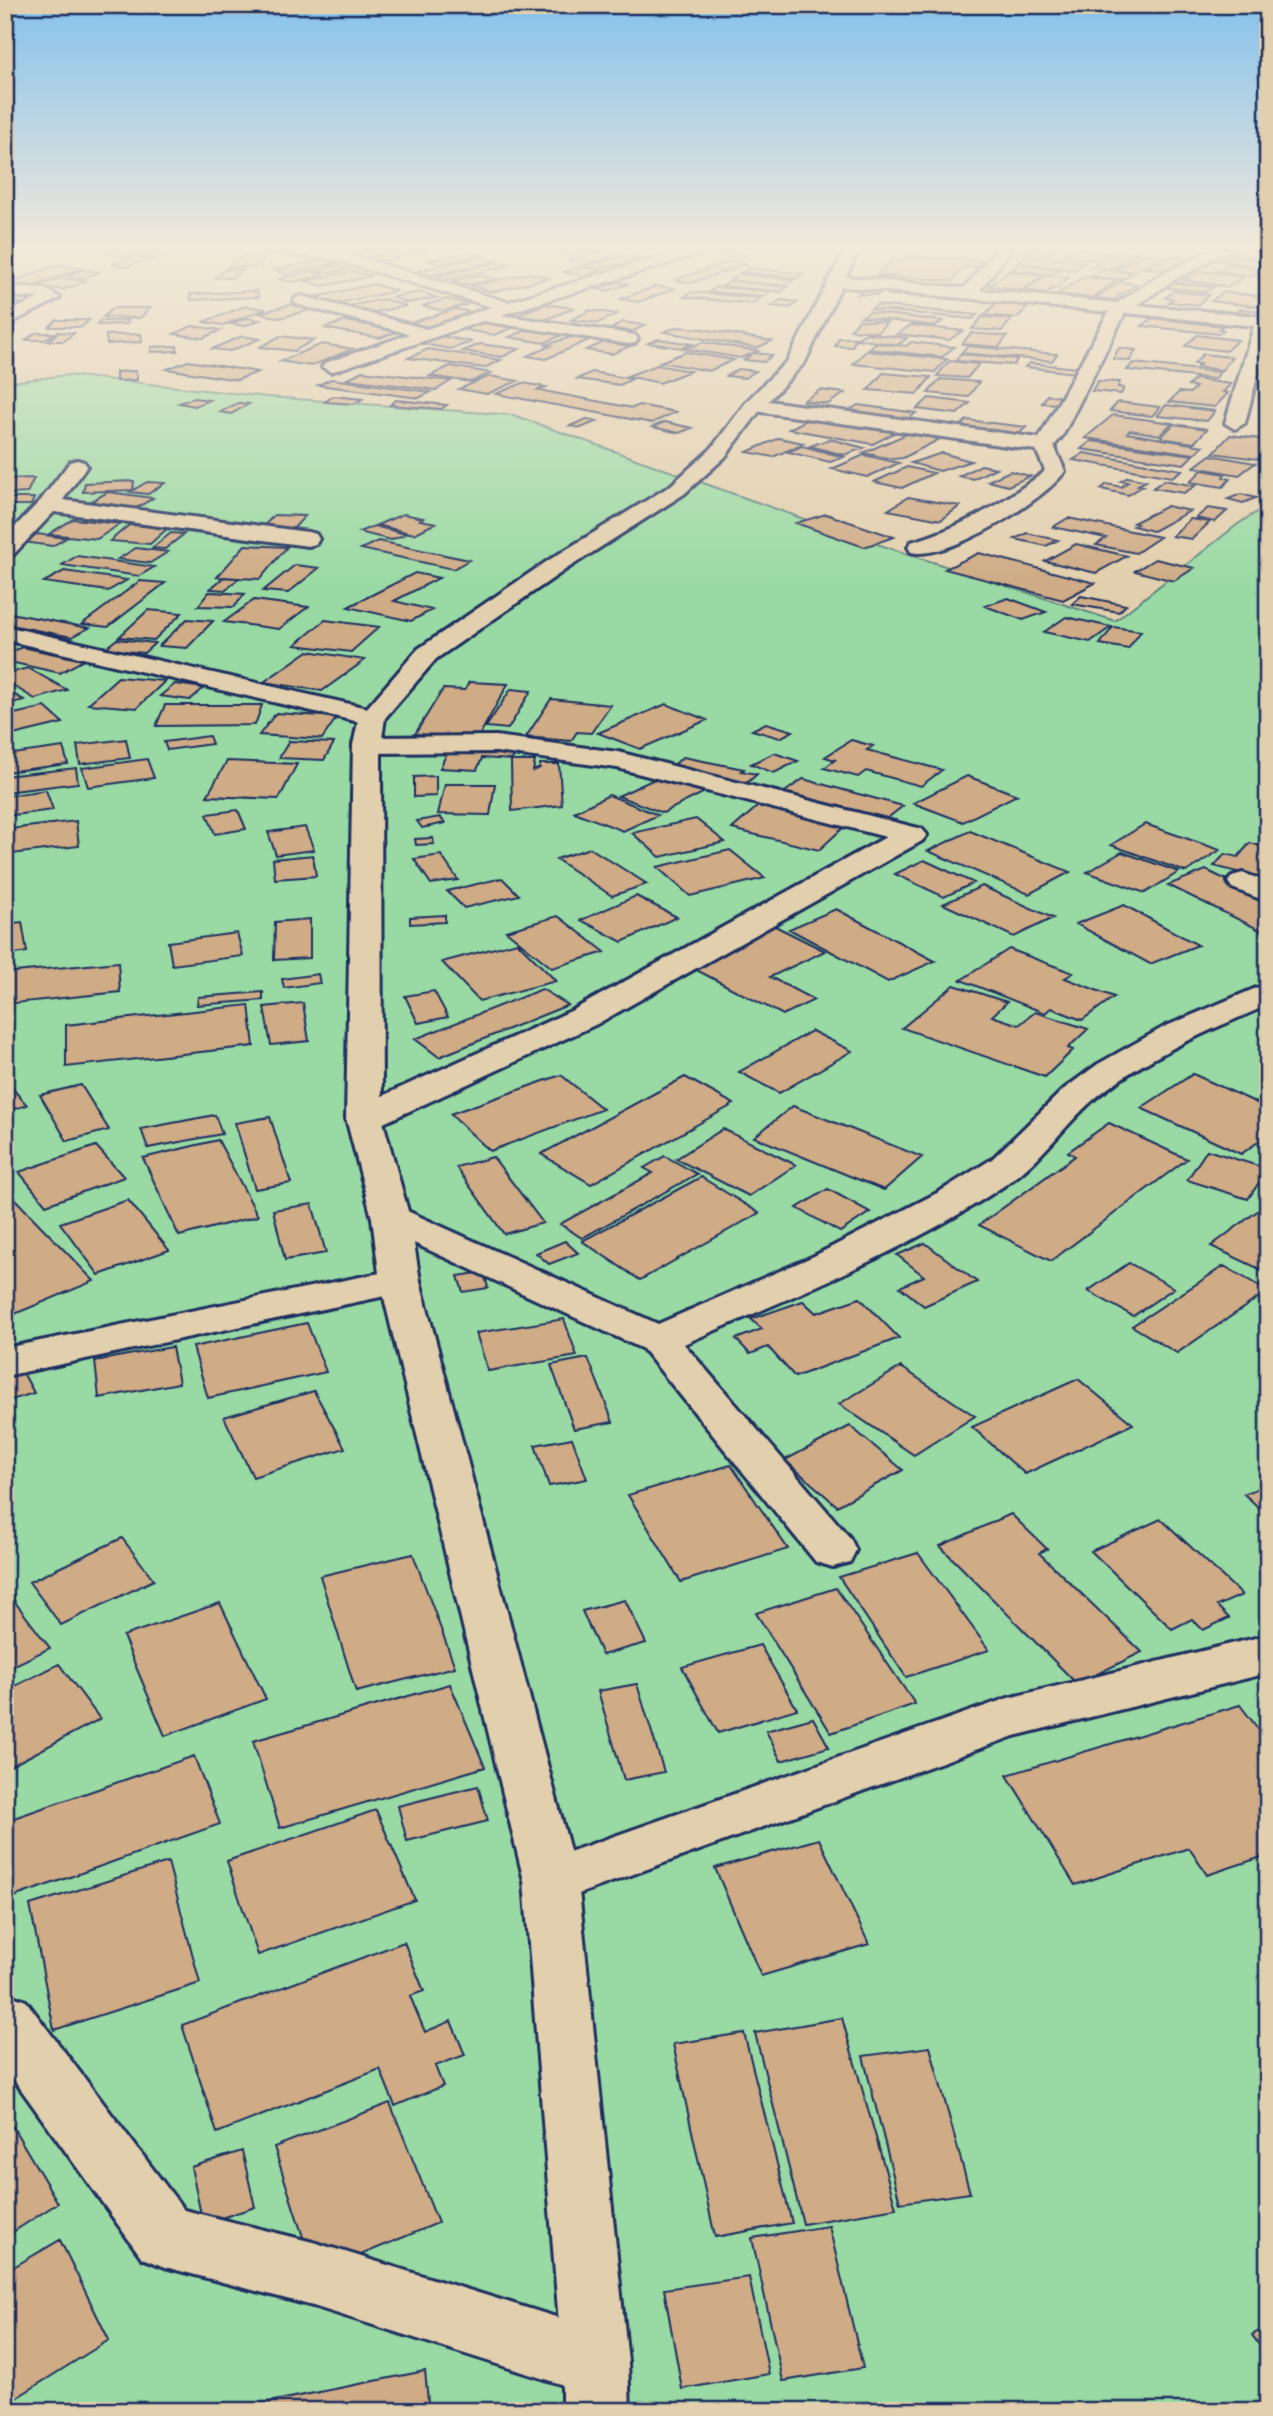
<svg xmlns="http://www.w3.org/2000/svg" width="1273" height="2416" viewBox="0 0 1273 2416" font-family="Mali,sans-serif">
	<rect width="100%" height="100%" fill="#e2cfad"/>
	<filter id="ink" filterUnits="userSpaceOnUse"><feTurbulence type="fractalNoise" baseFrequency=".0143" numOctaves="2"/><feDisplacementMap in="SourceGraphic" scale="14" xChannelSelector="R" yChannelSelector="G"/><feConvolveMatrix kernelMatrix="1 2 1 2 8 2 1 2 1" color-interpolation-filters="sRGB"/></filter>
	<g filter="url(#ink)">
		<path fill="#99daa4" stroke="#5a8481" stroke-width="2" d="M67 375 269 397 513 415 843 533 1115 621 1238 524 1268 505V2411H5V383Z"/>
		<path fill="#cfab86" stroke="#1b2f5e" stroke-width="2" d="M121 249H154L126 257 105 253Z
			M372 249H399L367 257 352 254Z
			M404 249H420L428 251 409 255 392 252Z
			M577 249H588L599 251 573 258 556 254Z
			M714 249 750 254 739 258 700 253Z
			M1023 249H1056L1050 255 1019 252Z
			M1076 249 1109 253 1096 260 1063 256Z
			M1242 249 1268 252V259L1232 255Z
			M161 250 177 252 153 259 138 256Z
			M605 250 623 254 585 264 567 260Z
			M1121 251 1140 253 1110 269 1090 267Z
			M469 252 482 255 440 264 428 261Z
			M385 254 399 258 382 261 368 257Z
			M1144 254 1163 256 1134 272 1115 269Z
			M244 255 269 256 254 268 228 267Z
			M625 256 640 259 598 269 583 266Z
			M908 256 983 261 978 267 962 268 953 281 877 275 892 260 903 261Z
			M1027 256 1086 262 1074 270 1015 263Z
			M1172 256 1194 260 1169 271 1146 268Z
			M1232 256 1268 262V264L1261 268 1220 261Z
			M135 257 151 259 126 267 111 264Z
			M480 257 497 261 433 275 417 271Z
			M325 260 337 263 285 274 273 270Z
			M731 261 748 264 691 283 674 280Z
			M498 262 510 265 449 279 437 276Z
			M1020 264 1060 269 1051 274 1010 270Z
			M1232 264 1266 269 1251 276 1217 271Z
			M57 265 82 268 35 286 9 283Z
			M338 265 351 268 328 273 315 270Z
			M580 267 602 271 584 276 562 272Z
			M748 268 804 274 797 278 741 272Z
			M225 269 243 270 232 278H215Z
			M1105 269 1134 273 1121 280 1091 276Z
			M82 270 100 272 84 278 66 276Z
			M311 271 325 275 292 282 278 279Z
			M353 271 372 276 323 286 304 281Z
			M1009 271 1043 275 1023 290 989 286Z
			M1201 271 1244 277 1228 287 1183 280Z
			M529 273 550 278 492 292 471 286Z
			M740 274 794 280 784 286 730 280Z
			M478 275 496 279 469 285 452 281Z
			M1048 275 1069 277 1060 286 1046 293 1024 290Z
			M871 276 946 285 941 288 866 279Z
			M1083 277 1117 281 1092 298 1057 294Z
			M61 278 87 281 63 290 37 286Z
			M731 281 788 287 781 292 723 286Z
			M618 282 629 284 607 291 595 289Z
			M1120 282 1137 284 1113 300 1095 298Z
			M1169 282 1213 287 1206 292 1161 287Z
			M374 284 397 291 333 304 311 298Z
			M657 286 674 289 638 302 620 299Z
			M716 287 770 291 764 296 709 292Z
			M863 288 882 289 878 295 858 294Z
			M895 290 982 297 978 300 889 295Z
			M257 291 259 297 191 300 190 294Z
			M1174 291 1209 295 1198 305 1169 302 1173 299 1165 298Z
			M421 292 437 298 407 303 392 297Z
			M692 292 760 298 752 304 684 297Z
			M1223 292 1268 297V308L1211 301Z
			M384 299 406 306 365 314 343 307Z
			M447 299 469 304 444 311 422 306Z
			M780 300 798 302 790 308 772 306Z
			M5 302H7L33 304 5 314Z
			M300 302 321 307 280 318 259 313Z
			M996 303 1029 306 1017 318 984 315Z
			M545 304 574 308 540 322 510 318Z
			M877 305 977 315 972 319 871 309Z
			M246 306 266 309 223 325 203 322Z
			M113 308H150L140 318 103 317Z
			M456 309 474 313 425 328 406 324Z
			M1240 309 1268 312V319L1233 314Z
			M590 310 617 314 598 323 571 320Z
			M870 312 943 321 935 326 861 317Z
			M982 317 1012 319 1002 331 972 329Z
			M247 318 260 320 244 326 231 324Z
			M1152 318 1223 326 1219 329 1224 330 1219 334 1142 326Z
			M56 320H89L82 327H49Z
			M129 320 127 324 97 325 99 321Z
			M476 320 515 327 494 335 454 328Z
			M859 320 887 322 878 332 850 330Z
			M345 321 400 331 379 338 324 328Z
			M622 322 645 325 634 331 611 329Z
			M911 325 963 331 949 340 897 334Z
			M192 326 221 330 203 338 174 334Z
			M677 327 702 329 772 341 757 348 664 332Z
			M529 329 547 332 553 329 569 332 544 343 509 337Z
			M58 332 74 333 64 341H48Z
			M35 333H54L45 340H26Z
			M866 333 907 338 898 345 856 339Z
			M971 333 1007 336 999 347 962 344Z
			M141 334 142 342 107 344 106 335Z
			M435 335 472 342 450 349 413 342Z
			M1197 335 1238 340 1226 351 1185 346Z
			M242 336 260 339 230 351 212 349Z
			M280 336 314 340 294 351 260 347Z
			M571 337 589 340 546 359 527 356 551 346 545 345Z
			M839 338H856L852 347 835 346Z
			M658 339 692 344 682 348 648 343Z
			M609 340 635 344 612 354 586 350Z
			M703 342 758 351 741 358 685 349Z
			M911 342 954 347 942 357 868 349 875 343 906 346Z
			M322 344 353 349 311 366 280 361Z
			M480 344 519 349 502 357 463 351Z
			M177 346V351L151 352V347Z
			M967 346 1057 354 1052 361 961 353Z
			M1119 348 1136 350 1130 361 1113 359Z
			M428 349 501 360 484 368 408 358Z
			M866 351 947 359 935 372 853 364Z
			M686 352 734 360 709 371 660 362Z
			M753 353 772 355 764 362 744 360Z
			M960 354 1017 359 1014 365 956 361Z
			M1203 354 1232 357 1222 370 1197 367 1200 364H1194Z
			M188 361 258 372 237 380 167 369Z
			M949 361 979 364 967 378 937 376Z
			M1029 363 1078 368 1074 373 1025 367Z
			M1133 363 1220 372 1215 379 1127 370Z
			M657 365 690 371 660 383 627 376Z
			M450 366 491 373 471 382 430 376Z
			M738 369 756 371 745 378 727 376Z
			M136 371 137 380 116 381V372Z
			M362 371 451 381 436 390 347 379Z
			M592 372 632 379 620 385 577 379Z
			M883 373 931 377 917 394 868 390Z
			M490 376 518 381 487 394 459 389Z
			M331 379 431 392 419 398 318 385Z
			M940 379 979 382 968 397 928 393Z
			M1195 379 1231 384 1223 392 1228 393 1215 407 1169 402 1179 392 1190 393 1196 387 1188 386Z
			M1098 381 1120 382 1118 387 1124 388 1121 394 1092 391Z
			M523 383 546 387 538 390 633 408 639 405 676 412 652 423 496 394Z
			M820 390 845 393 828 404 803 401Z
			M1047 395 1063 397 1058 404 1042 403Z
			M333 396 362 399 354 404 325 402Z
			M194 398 209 400 195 406 179 403Z
			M929 398 970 403 957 414 917 409Z
			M396 400 447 405 441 409 390 405Z
			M1118 402 1160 407 1152 416 1110 411Z
			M238 403 249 404 231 414 220 412Z
			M858 405 916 413 901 424 842 415Z
			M1166 405 1215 411 1207 421 1157 416Z
			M816 415 900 430 873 444 789 429Z
			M1113 415 1172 423 1160 435 1130 430 1127 433 1203 446 1194 454 1085 438Z
			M587 419 597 421 581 428 570 426Z
			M967 420 1026 427 1018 435 958 428Z
			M665 422 692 428 679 433 652 427Z
			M1174 424 1207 429 1194 443 1160 438Z
			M909 433 940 439 903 458 893 459 863 453Z
			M1230 435 1268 440V448L1258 459 1213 453Z
			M779 438 804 443 773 457 747 452Z
			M830 439 864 448 844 455 810 446Z
			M1091 441 1193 455 1184 464 1081 449Z
			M802 446 844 457 830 462 788 452Z
			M942 453 971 461 940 471 911 463Z
			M1084 453 1182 470 1172 477 1073 460Z
			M864 455 899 463 867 477 832 469Z
			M1210 455 1255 463 1239 475 1194 467Z
			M981 465 996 468 973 479 959 476Z
			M907 467 934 473 902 488 874 482Z
			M1202 470 1225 474 1223 477 1230 479 1223 487 1190 482Z
			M1010 471 1030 476 1008 486 988 481Z
			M1128 477 1146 481 1138 485 1143 486 1128 495 1101 489 1107 484 1121 487 1128 482 1121 481Z
			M34 478 27 493 5 494V479Z
			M1164 480 1195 486 1184 493 1153 488Z
			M134 481 133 490 83 492 85 483Z
			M147 482 165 483 148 494 130 492Z
			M108 492 153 498 133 510 86 504Z
			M1241 494 1256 498 1243 503 1228 499Z
			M908 497 960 506 941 520 888 510Z
			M5 498H34L31 505H5Z
			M1167 506 1190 511 1153 531 1133 526 1137 524 1133 523Z
			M1208 508 1227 511 1215 522 1196 518Z
			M403 514 423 518 420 520 436 523 414 534 377 525Z
			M826 514 894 537 864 547 796 523Z
			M274 515 305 516 292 530 262 528Z
			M1068 518 1160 537 1136 553 1096 545 1106 538 1053 527Z
			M73 519 120 524 97 539 49 534Z
			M1190 519 1210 522 1192 539 1172 536Z
			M129 525 169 527 150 544 110 541Z
			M374 526 406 534 391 540 359 532Z
			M171 533 184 534 165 549 152 548Z
			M1027 533 1058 540 1046 546 1015 539Z
			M37 534 66 538 52 546 23 542Z
			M378 541 469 560 453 569 361 549Z
			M1076 544 1127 556 1096 573 1045 561Z
			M245 545 287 547 260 579 217 577Z
			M136 548 168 552 150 563 118 559Z
			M979 553 1095 583 1063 600 945 569Z
			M77 556 154 567 139 576 62 565Z
			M1155 559 1194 568 1174 581 1135 571Z
			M295 565 319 568 288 593 263 591Z
			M64 571 127 580 108 591 44 582Z
			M415 573 439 578 394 601 432 610 411 621 348 607Z
			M224 577 239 578 226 590 210 589Z
			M140 581 165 583 108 627 82 624Z
			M209 592 245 594 234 607 198 606Z
			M1081 596 1126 605 1119 612 1072 604Z
			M1008 598 1046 612 1023 620 985 606Z
			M254 600 308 607 279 629 224 622Z
			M148 610 182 613 154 640 119 637Z
			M5 612 89 628 72 637 5 624Z
			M1066 617 1111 627 1090 642 1044 632Z
			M187 619 213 621 187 648 159 646Z
			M325 620 379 627 351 652 295 645Z
			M1113 627 1141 631 1128 649 1100 644Z
			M117 639 155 643 144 653 104 649Z
			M22 647 84 660 60 673 5 661V655Z
			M308 651 365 660 322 691 264 682Z
			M28 668 67 690 35 699 5 681V674Z
			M118 677 165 681 137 708 88 704Z
			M469 682 508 684 478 738 415 734 443 689 465 690Z
			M175 684 204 688 190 700 160 696Z
			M511 689 531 691 508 729 486 727Z
			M5 690 24 700 5 705Z
			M551 699 611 705 591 733 577 732 571 741 526 737Z
			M666 704 707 720 640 749 598 733Z
			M165 705H262L255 725 156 726Z
			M45 707 63 723 5 737V716Z
			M276 713 337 717 322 739 259 735Z
			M766 723 793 731 780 738 752 730Z
			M209 736 212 744 167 750 164 742Z
			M126 739 130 758 80 764 77 745Z
			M851 740 873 746 867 750 942 770 921 786 866 771 858 777 824 768 835 760 825 757Z
			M289 741 334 743 324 760 279 758Z
			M63 747 68 764 5 772V755Z
			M449 748 516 752 512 760 482 758 477 770 440 768Z
			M774 753 798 761 774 773 751 764Z
			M683 757 744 769 741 771 757 774 746 784 669 769Z
			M147 759 154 778 88 787 82 768Z
			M227 761 297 764 279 799 207 796Z
			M511 761H535L533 771 540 768V764H559L562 805 512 811Z
			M76 768 78 783 5 792V776Z
			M663 775 707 791 663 813 618 796Z
			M436 776V796L414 797V777Z
			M967 776 1017 795 963 822 913 803Z
			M803 779 903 806 880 824 779 796Z
			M445 784H495L490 815 438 814Z
			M46 790 53 810 5 816V796Z
			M609 795 658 815 623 831 574 812Z
			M758 806 845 826 819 850 732 829Z
			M238 810 246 829 215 834 207 814Z
			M440 817 445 823 422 828 417 821Z
			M696 819 725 842 660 857 632 833Z
			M76 821 79 846 12 854 10 829Z
			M1145 824 1220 850 1186 872 1111 845Z
			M305 827 314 850 276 855 268 832Z
			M970 831 1070 872 1029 894 928 851Z
			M433 838 434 844 416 845 415 839Z
			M1250 843 1268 848V880L1214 866 1225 854 1238 857Z
			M590 848 647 884 612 896 556 859Z
			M730 850 765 878 690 896 657 867Z
			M1122 852 1179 872 1145 893 1087 872Z
			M313 855 316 876 275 879 273 859Z
			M441 855 458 880 431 884 414 859Z
			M924 860 974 883 944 897 895 874Z
			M1206 870 1268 900V934L1168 885Z
			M502 878 519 895 464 908 447 891Z
			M982 886 1053 918 1014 937 943 904Z
			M636 896 677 917 622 942 581 920Z
			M1124 905 1198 945 1150 964 1076 924Z
			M836 909 935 961 888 982 789 929Z
			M445 915V922L410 924V917Z
			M558 916 605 952 552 968 506 931Z
			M310 919V958L274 960 275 922Z
			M22 922 27 952 5 956V924Z
			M773 925 825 951 770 977 814 1000 783 1015 687 965Z
			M237 933 243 956 172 965 168 942Z
			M517 942 556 981 479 1001 442 962Z
			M1009 949 1073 973 1065 978 1114 997 1082 1020 1051 1008 1045 1013 961 980Z
			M118 962 120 992 5 1004V973Z
			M318 974 320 983 284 988 282 979Z
			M954 985 1007 1002 992 1016 1019 1025 1035 1012 1088 1029 1068 1048 1073 1050 1045 1077 902 1028Z
			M542 989 568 1005 439 1057 415 1039Z
			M434 991 448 1017 418 1023 405 996Z
			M263 992V1000L197 1005 198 997Z
			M303 1003 309 1041 271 1045 264 1007Z
			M249 1005 254 1046 66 1067V1025Z
			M812 1031 852 1051 779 1093 739 1072Z
			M1193 1074 1268 1108V1135L1241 1154 1141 1108Z
			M561 1075 603 1109 490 1151 450 1114Z
			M685 1077 734 1104 591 1184 541 1154Z
			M5 1080 27 1105 5 1112Z
			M81 1085 109 1130 67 1141 40 1095Z
			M793 1106 922 1157 884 1190 754 1137Z
			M215 1115 222 1134 148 1148 141 1129Z
			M270 1117 291 1183 255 1189 235 1123Z
			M1109 1123 1187 1159 1051 1261 979 1225 1075 1156 1068 1152Z
			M723 1129 796 1165 749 1196 676 1159Z
			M218 1140 258 1216 179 1236 143 1158Z
			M96 1146 124 1177 46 1205 19 1172Z
			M1207 1150 1268 1169 1248 1199 1187 1180Z
			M665 1156 697 1174 582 1238 560 1224 653 1173 644 1168Z
			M493 1157 543 1223 504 1234 456 1167Z
			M701 1177 759 1213 640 1280 582 1241Z
			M828 1189 870 1212 840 1232 797 1208Z
			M10 1194 94 1281 5 1318V1196Z
			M128 1200 169 1250 99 1275 60 1223Z
			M1268 1203V1273L1211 1246Z
			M312 1204 326 1253 285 1260 273 1210Z
			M565 1241 578 1253 549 1264 536 1253Z
			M925 1243 977 1282 924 1306 900 1287 924 1276 897 1255Z
			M1129 1263 1174 1288 1133 1316 1088 1291Z
			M1224 1266 1268 1291 1177 1353 1132 1326Z
			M484 1272 488 1288 463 1292 458 1276Z
			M860 1298 899 1338 795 1377 768 1347 750 1354 736 1339 762 1329 751 1319 803 1301 816 1313Z
			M564 1319 577 1356 488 1371 476 1333Z
			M307 1323 326 1372 208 1398 193 1347Z
			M172 1347 179 1383 99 1398 95 1361Z
			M588 1358 613 1422 574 1429 551 1365Z
			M901 1367 975 1416 914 1455 839 1404Z
			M21 1369 34 1393 5 1402V1374Z
			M1078 1379 1133 1424 1025 1474 972 1427Z
			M314 1391 345 1448 253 1477 224 1417Z
			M850 1426 903 1470 837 1506 785 1460Z
			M572 1438 587 1479 549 1486 535 1445Z
			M731 1465 788 1549 681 1582 628 1495Z
			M1266 1485 1268 1486V1516L1244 1494Z
			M1011 1514 1047 1549 1039 1553 1142 1652 1077 1684 940 1546Z
			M1161 1519 1242 1595 1217 1606 1229 1618 1203 1630 1192 1619 1172 1629 1091 1551Z
			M122 1538 154 1580 61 1625 29 1582Z
			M918 1553 989 1650 906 1677 839 1577Z
			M413 1554 455 1667 356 1692 320 1576Z
			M836 1588 915 1704 831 1733 756 1613Z
			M5 1589 50 1648 5 1670Z
			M625 1600 646 1643 602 1655 582 1611Z
			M220 1603 266 1699 165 1736 123 1636Z
			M760 1645 797 1709 718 1733 682 1667Z
			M59 1664 100 1719 5 1769V1691Z
			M450 1684 485 1767 280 1828 253 1741Z
			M637 1684 664 1772 624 1780 598 1691Z
			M1240 1705 1268 1742V1855L1207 1875 1189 1848 1075 1885 1007 1775Z
			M813 1718 829 1747 781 1761 766 1731Z
			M194 1756 220 1824 5 1900V1821Z
			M478 1786 488 1821 407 1841 398 1806Z
			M376 1810 415 1900 258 1955 227 1861Z
			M819 1839 869 1944 761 1976 715 1868Z
			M168 1862 200 1983 54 2030 30 1905Z
			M404 1942 424 1991 410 1996 425 2032 451 2021 465 2055 435 2066 443 2086 395 2106 380 2069 217 2133 182 2025Z
			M842 2018 896 2208 803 2224 755 2033Z
			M744 2033 792 2223 715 2237 673 2044Z
			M930 2047 970 2193 900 2203 863 2056Z
			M390 2103 438 2223 315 2274 274 2147Z
			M5 2114 58 2203 5 2237Z
			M242 2151 255 2207 203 2224 191 2167Z
			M829 2226 863 2368 783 2381 752 2238Z
			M60 2240 109 2340 5 2405V2272Z
			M749 2277 769 2374 682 2389 664 2289Z
			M1268 2326V2357L1252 2335Z
			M425 2371 429 2411H224Z"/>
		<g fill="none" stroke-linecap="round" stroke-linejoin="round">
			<g stroke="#1b2f5e" stroke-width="6">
				<path id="street" d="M269 249 334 250 508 302 685 249H707L705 252 501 315 629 334 635 335 638 339 635 343 629 344 483 321 331 372 322 367 325 363 410 334 296 304 294 301 296 298 302 296 427 329 491 307 333 259 276 253Z
					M997 249H1012L980 290 1117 303 1162 274 1213 249H1231L1174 280 1137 305 1268 317V334L1245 423 1235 429 1225 423 1254 326 1125 313 1063 435 1054 446 1065 471C1045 500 947 561 911 552L908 547 911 542C961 528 1001 504 1043 473L1045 470 1036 450 754 411 745 405 754 399 1039 438 1109 312 835 286 827 281 835 276 964 288Z
					M5 286 46 289 60 298 5 326V314L39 298 5 296Z
					M77 460 84 462 87 466 63 500 308 532 316 534 319 539 316 544 308 546 54 512 13 555 5 557V537L41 500 70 462Z
					M5 626 372 709 381 711 385 717 381 723 372 725 5 640Z
					M496 736 618 752 922 829 927 835 922 841 597 1024 377 1126 364 1129 351 1126 346 1118 351 1110 573 1010 886 837 617 768 496 752 367 753 357 751 353 745 357 739 367 737Z
					M1243 873 1268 882V902L1232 888 1228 882 1232 876Z
					M1268 983V1005C1210 1030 1149 1055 1099 1095 1066 1122 1043 1159 1008 1183 912 1249 791 1297 684 1344L850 1538 856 1550 850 1562 833 1567 816 1562 643 1349 377 1226 372 1218 377 1210 391 1206 405 1210 658 1324 814 1256 939 1192 992 1159 1064 1089 1098 1064 1164 1027Z
					M400 1269 414 1272 420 1281 414 1290 5 1376V1348Z
					M1268 1635V1673L1014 1736 551 1904 532 1897 524 1881 532 1865 1008 1698Z
					M5 1993 26 2001 184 2210 313 2242 595 2329 619 2338 628 2362 619 2386 595 2395 313 2306 165 2267 142 2258 5 2067Z"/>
			</g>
			<g stroke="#1b2f5e" stroke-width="6">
				<path id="secondary" d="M845 249H859L805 362 761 409 725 457 684 494 565 570 436 659 385 718 381 745 382 1118 410 1218 420 1281 578 1881 628 2362 630 2411H562V2362L524 1881 380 1281 372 1218 346 1118 353 745 359 717 418 649 549 560 670 486 711 449 747 401 788 360Z"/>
			</g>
			<use href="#street" fill="#e2cfad" fill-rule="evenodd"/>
			<use href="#secondary" fill="#e2cfad" fill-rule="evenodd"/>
		</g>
	</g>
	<linearGradient id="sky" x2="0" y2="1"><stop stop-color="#86c2ed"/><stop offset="0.42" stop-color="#f2e9da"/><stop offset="1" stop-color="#f2e9da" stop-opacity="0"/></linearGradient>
	<rect width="1273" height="587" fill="url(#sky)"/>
	<rect width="1273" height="2416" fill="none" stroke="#e2cfad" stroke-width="28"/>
	<rect x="14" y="14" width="1245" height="2388" fill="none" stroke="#1b2f5e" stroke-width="2.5" filter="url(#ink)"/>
</svg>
